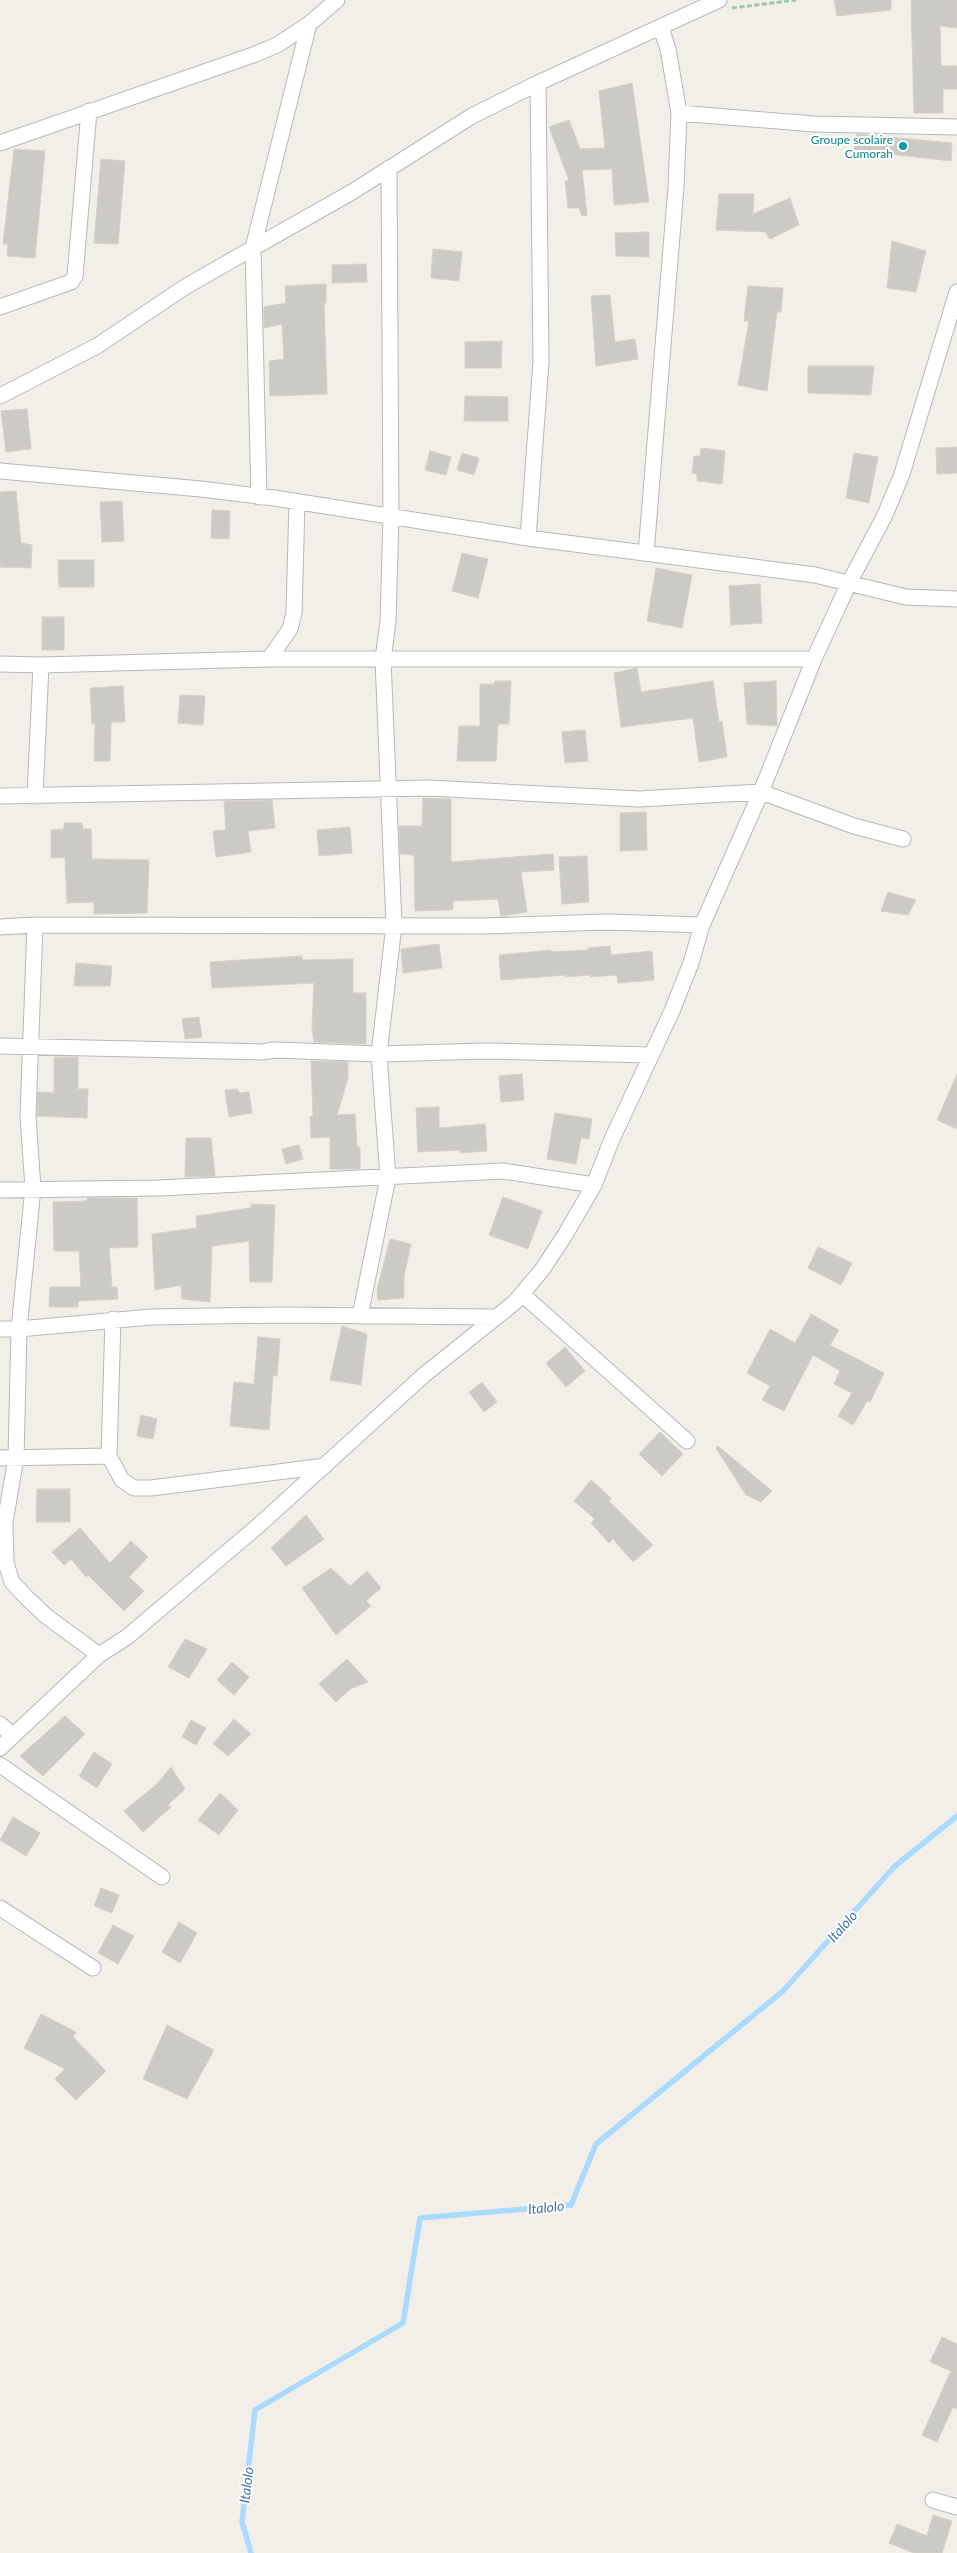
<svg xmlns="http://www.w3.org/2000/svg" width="957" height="2553" viewBox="0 0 957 2553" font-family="Lato,sans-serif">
	<rect width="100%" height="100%" fill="#f1efe8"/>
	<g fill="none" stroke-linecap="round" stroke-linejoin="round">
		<path stroke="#aadaff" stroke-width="5.5" d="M251 2553 242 2522 255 2410 403 2323 420 2218 571 2205 596 2144 783 1991 895 1866 957 1816"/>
	</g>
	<path fill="#cccac5" stroke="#d6d1c6" d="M834 0H891V10L837 16Z
		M911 0H957V28L940 26 941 66H957V89H943V113H914Z
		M632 83 649 202 614 205 612 169 582 170 587 215 582 216 579 208H568L565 181 569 180 549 127 569 120 580 149 605 148 599 91Z
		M857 134 952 143 951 161 854 150Z
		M14 149 45 151 35 258 7 256 8 244H3Z
		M101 159 125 161 118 244 94 243Z
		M719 194H754L753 214 790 198 799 225 770 239 765 232 716 230Z
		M649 232V257L616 256 615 233Z
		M892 241 926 251 916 292 887 288Z
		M433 249 462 252 459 281 431 278Z
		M366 264 367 282 332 283V265Z
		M326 284V303H324L327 394 270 396 269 361 284 359 282 324 264 328V307L286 303 285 286Z
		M748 286 783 288 781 312H777L767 391 738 385 749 321H744Z
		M610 295 615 342 635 339 638 359 596 366 591 296Z
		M502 341 501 368H465V342Z
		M808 366H874L871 395 808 393Z
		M465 396 508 397V421H464Z
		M27 409 31 449 6 452 1 411Z
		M957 447V473L937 474 936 448Z
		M701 448 725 451 722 484 697 481V474L692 473 694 456H700Z
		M430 451 451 457 446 475 425 470Z
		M462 453 479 458 474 475 457 470Z
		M854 453 878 457 869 503 846 498Z
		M16 491 21 543 32 545 31 568 0 567V492Z
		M122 501 124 541 102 542 100 502Z
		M212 510 230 511 229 539 211 538Z
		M462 553 488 559 478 598 452 591Z
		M58 560H94V587H59Z
		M656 568 692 575 682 628 647 621Z
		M760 584 762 623 731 625 729 586Z
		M42 617H64V650H42Z
		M637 668 641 692 713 681 719 722 722 721 727 757 699 762 693 718 621 727 614 673Z
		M495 681H511L509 724H498L496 761H457L459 726H480V684H494Z
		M776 681 777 726 747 724 744 683Z
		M123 686 125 722H111L110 761H94L95 723 92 724 90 688Z
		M180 695 205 696 203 725 178 723Z
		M585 730 588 761 565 763 562 732Z
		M423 798 451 799V862L553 854 554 870 521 872 527 912 501 916 498 899 453 901V910L415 911 414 855 400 854 399 826H422Z
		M272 800 275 828 248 831 251 852 216 857 213 831 226 830 224 801Z
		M646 812 647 850 620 851V813Z
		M64 823H82L83 829H91L92 859 149 860 147 913 94 914V902L67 903 65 857 51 858V830L64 829Z
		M350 827 352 853 319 856 317 830Z
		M587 856 589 902 562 904 559 857Z
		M888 892 916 900 908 915 881 911Z
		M439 944 442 968 403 973 401 949Z
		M610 946 611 955 652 951 654 980 618 983 617 975 591 977 590 975 565 977 566 975 501 980 499 955 551 950V952L588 950V948Z
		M302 956V960L353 959V993H366V1044L314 1042 312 1028 314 983 212 988 210 962Z
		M76 963 112 966 110 986H74Z
		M199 1017 202 1037 185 1039 182 1019Z
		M54 1057H78V1089H88L87 1118 37 1116 38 1092 54 1093Z
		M311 1061 348 1062V1078L337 1115 355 1114 357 1147H360V1169H330V1137L311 1138 310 1116H313Z
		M522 1074 524 1100 501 1102 499 1076Z
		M957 1074V1129L937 1120Z
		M237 1089 240 1093 249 1092 252 1113 229 1117 225 1090Z
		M439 1107V1128L485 1124 487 1151 460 1153V1150L418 1152 416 1108Z
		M555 1113 592 1119 589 1139 581 1138 576 1164 547 1159Z
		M186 1138H211L215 1176 185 1177Z
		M299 1145 303 1159 286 1164 282 1149Z
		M503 1197 542 1211 528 1249 489 1235Z
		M87 1198H137L138 1247 109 1248 112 1287H117L118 1299 78 1301V1307H49L50 1287H81L79 1251H54L53 1202 87 1201Z
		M251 1204 275 1205 272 1282H250L249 1241 212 1246 210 1302 182 1299 181 1285 155 1290 152 1234 197 1228 196 1216 251 1208Z
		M390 1239 411 1244 404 1276V1298L378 1300 377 1290Z
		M818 1247 852 1263 841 1285 808 1268Z
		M811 1314 839 1330 830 1345 884 1373 870 1402 867 1401 853 1425 838 1416 852 1393 834 1384 840 1371 813 1355 784 1411 762 1400 770 1386 747 1373 770 1329 795 1343Z
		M342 1326 367 1334 361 1385 330 1380Z
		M258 1337 280 1339 277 1376 273 1375 269 1430 230 1426 234 1382 254 1384Z
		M565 1347 585 1371 566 1387 546 1363Z
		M482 1382 497 1402 484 1412 469 1392Z
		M141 1415 157 1419 153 1439 137 1436Z
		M660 1432 683 1454 662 1476 639 1454Z
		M718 1446 772 1491 761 1502 746 1495 716 1448Z
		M591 1480 611 1498 609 1501 653 1545 633 1562 613 1539 609 1543 591 1523 595 1519 574 1501Z
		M37 1489H70V1522H36Z
		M306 1515 324 1539 286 1566 271 1548Z
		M80 1528 110 1563 131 1541 148 1557 129 1577 144 1591 124 1611 88 1575 86 1577 71 1559 64 1565 52 1552Z
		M331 1568 350 1586 367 1571 381 1588 366 1601 371 1606 336 1635 302 1588Z
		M185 1639 207 1649 189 1678 168 1667Z
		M347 1659 368 1682 350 1689 336 1702 319 1684Z
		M232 1662 249 1677 234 1695 217 1680Z
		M65 1716 85 1734 43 1776 20 1756Z
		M234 1719 251 1734 228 1756 213 1744Z
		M191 1720 206 1728 196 1745 182 1737Z
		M94 1752 112 1764 97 1788 79 1776Z
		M171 1767 185 1789 168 1805 171 1807 143 1832 124 1811 156 1785Z
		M220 1793 238 1810 219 1835 198 1820Z
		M13 1817 40 1833 26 1856 0 1840Z
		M101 1888 119 1895 112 1913 94 1906Z
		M179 1922 197 1933 180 1963 162 1952Z
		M113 1925 134 1936 118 1964 98 1953Z
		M41 2014 76 2032 73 2037 106 2071 76 2100 55 2079 65 2069 24 2048Z
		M167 2025 214 2050 187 2099 143 2079Z
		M942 2337 957 2344V2409L953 2407 937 2442 922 2435 951 2371 930 2362Z
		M933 2515 952 2521 942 2553H914L889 2543 897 2524 927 2536Z"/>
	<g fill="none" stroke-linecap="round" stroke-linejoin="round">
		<g stroke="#b5b8bc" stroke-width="17">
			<path id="street" d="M679 113 814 124 957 127
				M0 143 253 55 277 45 309 24 337 0
				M0 307 71 282 75 276 89 111
				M0 396 97 346 185 287 253 248 309 24
				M0 471 201 489 274 498 528 538 815 575 906 597 957 599
				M259 497 253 248 352 192 472 116 538 83 719 0
				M528 538 541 362 538 83
				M646 553 676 187 679 113 668 49 661 28
				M269 659 290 629 294 613 297 502
				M0 664 41 665 269 659H814
				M0 796 429 788 639 799 761 792 854 826 903 839
				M35 796 41 665
				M35 925 28 1116 33 1188 19 1329 16 1458 5 1522 6 1563 12 1582 27 1598 46 1616 99 1655
				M0 927 35 925 483 926 607 922 702 925
				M0 1046 262 1052 275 1050 379 1054 486 1051 651 1055
				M0 1190 159 1188 503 1171 594 1185
				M522 1294 687 1441
				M360 1316 388 1178 379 1054 394 925 383 659 388 622 391 517 389 168
				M113 1319 109 1456 122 1480 134 1488H151L325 1466
				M0 1329H19L151 1317 280 1315 495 1317
				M0 1458 109 1456
				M0 1724 13 1736
				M0 1748 99 1655 127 1637 258 1526 424 1375 514 1303 542 1270 565 1235 594 1185 612 1139 672 1011 691 963 702 925 761 792 814 659 849 583 885 515 902 474 957 292
				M0 1765 162 1877
				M0 1908 93 1968
				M933 2500 957 2507"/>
		</g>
		<path stroke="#9cc7a9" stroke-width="3" stroke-dasharray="5 2.5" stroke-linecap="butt" d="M732 8 796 0"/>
		<use href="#street" stroke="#fff" stroke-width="15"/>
	</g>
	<circle fill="#0f9aa8" stroke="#fff" stroke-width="2" cx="903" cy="146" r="5"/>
	<g text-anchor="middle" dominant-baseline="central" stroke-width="4" stroke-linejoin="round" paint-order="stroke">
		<g font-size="12" fill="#0d838f" stroke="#fff" text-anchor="end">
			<text x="893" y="139">Groupe scolaire<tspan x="893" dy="14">Cumorah</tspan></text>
		</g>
		<g font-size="14" font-style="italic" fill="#4174aa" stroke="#fff">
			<text transform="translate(842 1926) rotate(-48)">Italolo</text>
			<text transform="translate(546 2207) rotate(-6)">Italolo</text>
			<text transform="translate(246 2485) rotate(-83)">Italolo</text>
		</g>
	</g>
</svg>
